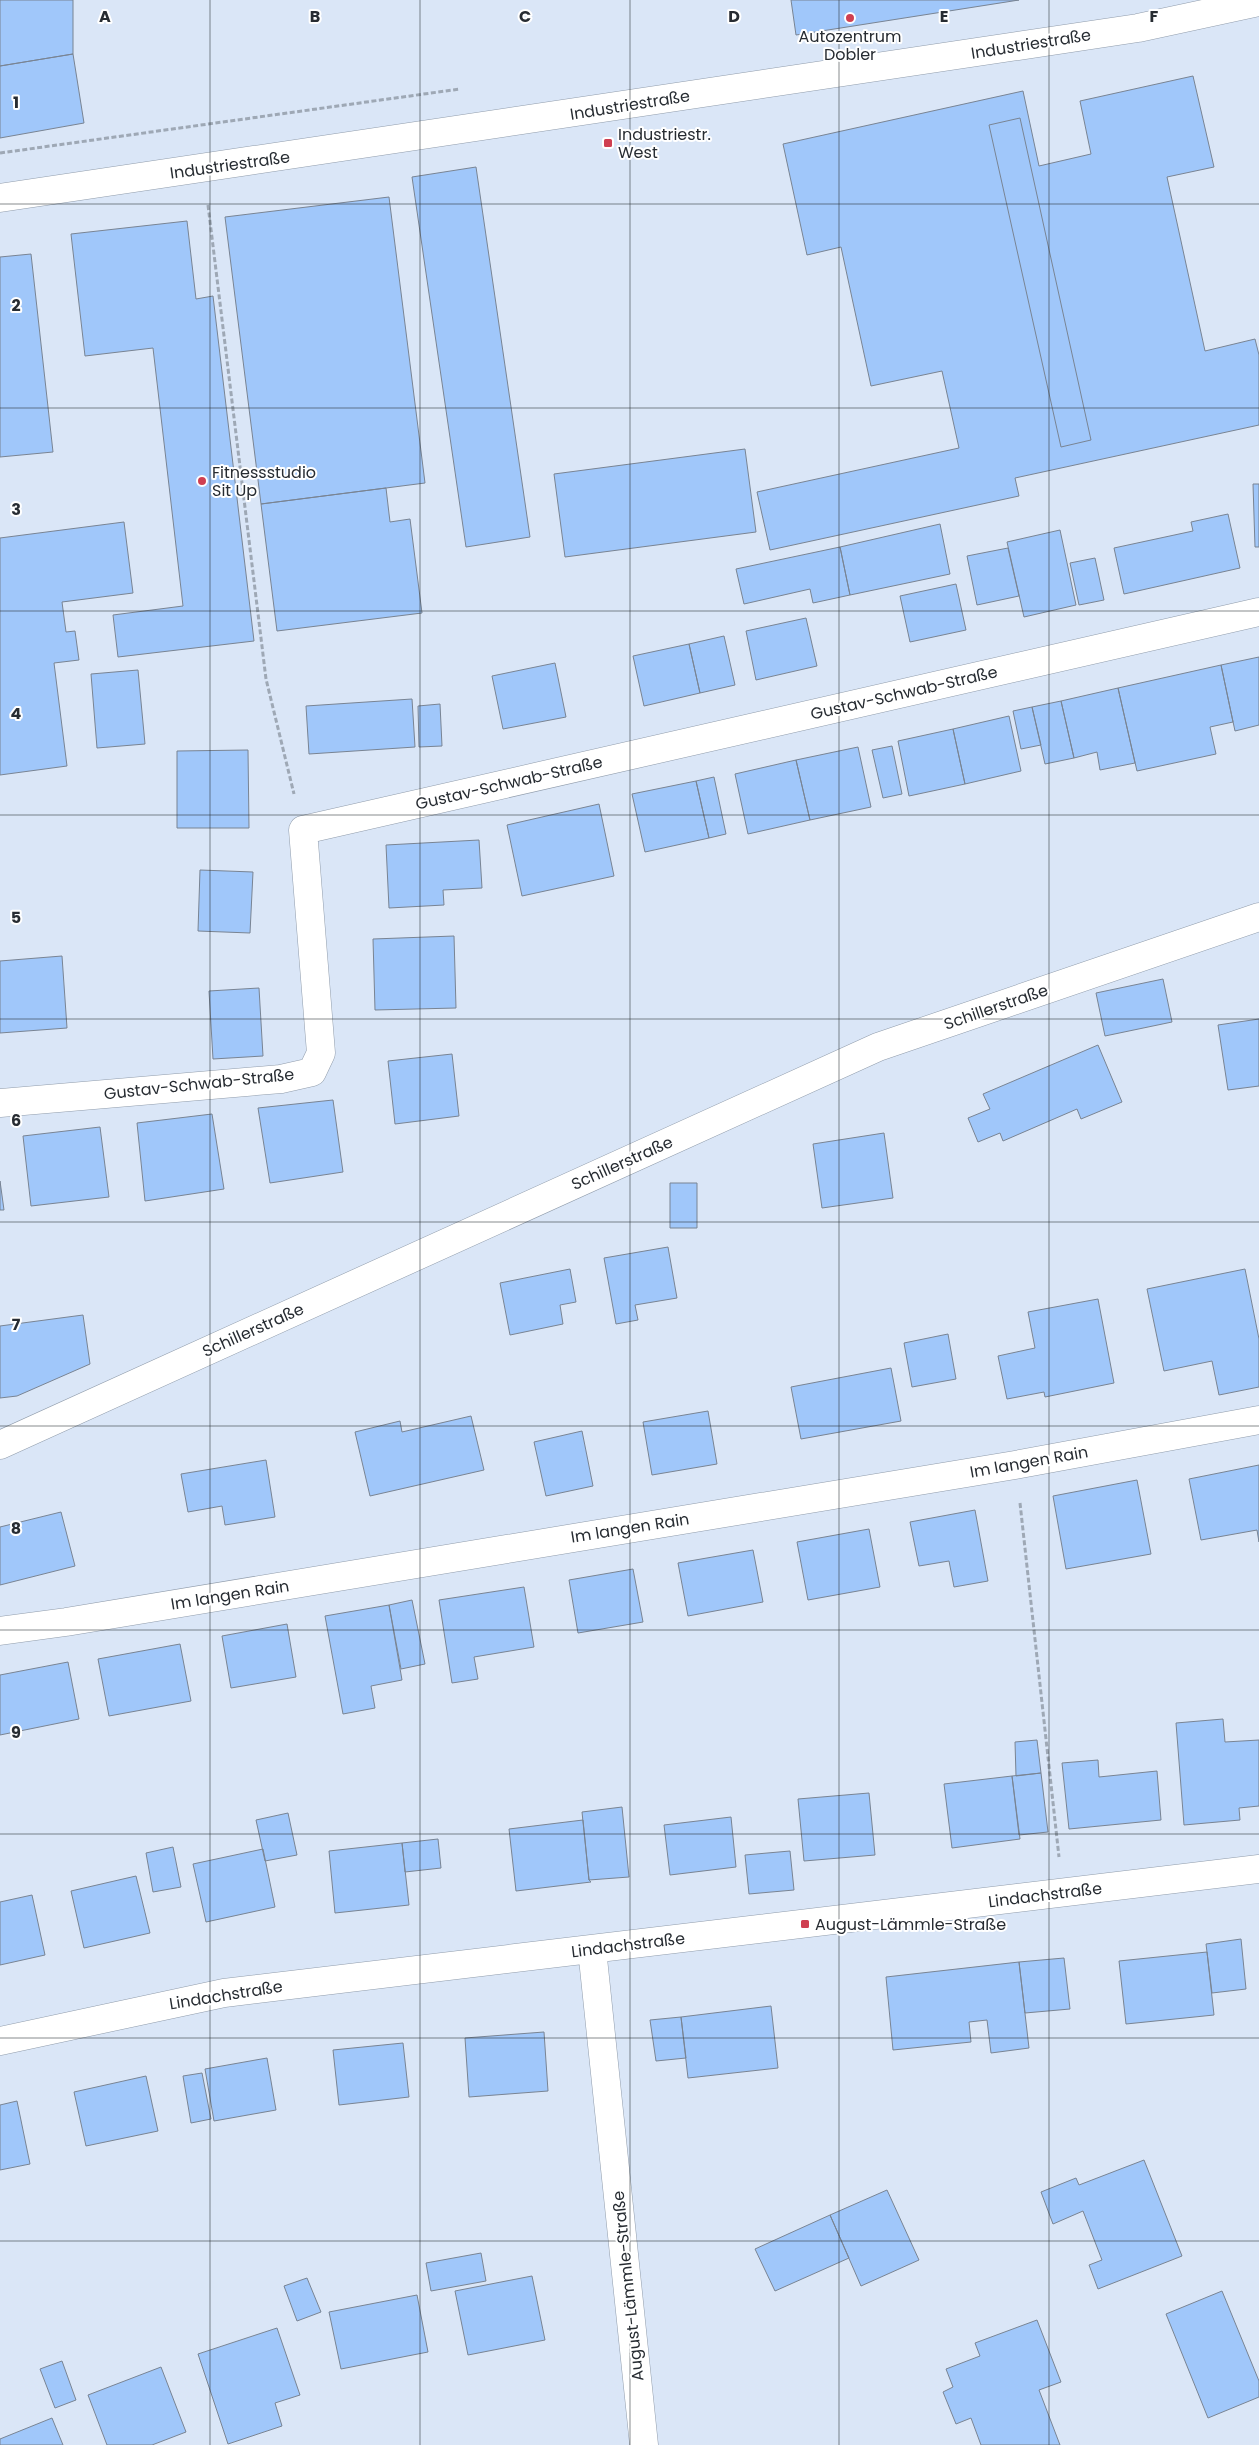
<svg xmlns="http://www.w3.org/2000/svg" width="1259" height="2445" viewBox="0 0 1259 2445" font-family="Poppins,sans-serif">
	<rect width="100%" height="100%" fill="#dae6f7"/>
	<path fill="#a0c7fa" stroke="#798493" d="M0 0H73V54L0 66Z
		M791 0H1019L796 35Z
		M73 54 84 123 0 138V66Z
		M1193 76 1214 167 1167 177 1205 351 1255 339 1259 355V425L1015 478 1019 496 770 550 757 492 959 448 942 371 871 386 841 247 807 255 783 144 1023 91 1039 166 1091 154 1080 101Z
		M1020 118 1091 440 1061 447 989 125Z
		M476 167 530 537 466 547 412 177Z
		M389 197 425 483 261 504 225 217Z
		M187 221 196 299 213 296 254 641 118 657 113 615 183 606 153 348 85 356 71 234Z
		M31 254 53 452 0 457V257Z
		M745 449 756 532 565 557 554 474Z
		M1253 484H1259V547H1255Z
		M386 488 390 522 410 519 422 613 277 631 261 504Z
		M1228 514 1240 568 1124 594 1114 548 1193 531 1191 522Z
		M124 522 133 593 62 602 66 632 75 631 79 660 54 663 67 766 0 775V538Z
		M940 524 950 574 850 595 840 547Z
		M1060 530 1076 605 1024 617 1007 542Z
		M840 547 850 595 813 603 810 589 744 604 736 569Z
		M1008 548 1019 596 977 605 967 556Z
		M1095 558 1104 600 1079 605 1070 563Z
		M956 584 966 630 910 642 900 596Z
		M806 618 817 666 756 680 746 631Z
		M724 636 735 685 700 693 689 644Z
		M689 644 700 693 644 706 633 656Z
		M1259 657V725L1235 731 1221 665Z
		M555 663 566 717 503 729 492 676Z
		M1221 665 1233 722 1210 727 1216 754 1137 771 1118 688Z
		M138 670 145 744 97 748 91 674Z
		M1118 688 1135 763 1100 770 1097 752 1074 758 1061 701Z
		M412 699 415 747 309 754 306 706Z
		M1061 701 1074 758 1045 764 1032 707Z
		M440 704 442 746 419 747 418 706Z
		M1032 707 1041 745 1021 749 1013 711Z
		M1009 716 1021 771 965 784 953 729Z
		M953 729 965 784 909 796 898 741Z
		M892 746 902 794 883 798 872 750Z
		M858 747 871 807 810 820 796 760Z
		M248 750 249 828H177V751Z
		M796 760 810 820 748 834 735 774Z
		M714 777 726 834 709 838 696 781Z
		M696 781 709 838 645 852 632 794Z
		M599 804 614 876 522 896 507 825Z
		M479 840 482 888 443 890 444 905 389 908 386 845Z
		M200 870 253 872 250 933 198 931Z
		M454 936 456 1008 375 1010 373 939Z
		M62 956 67 1028 0 1033V961Z
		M1163 979 1172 1022 1105 1036 1096 993Z
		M259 988 263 1056 213 1059 209 991Z
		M1259 1019V1086L1228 1090 1218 1025Z
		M1098 1045 1122 1102 1081 1119 1077 1109 1003 1141 1000 1133 978 1142 968 1118 990 1109 983 1094Z
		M452 1054 459 1116 395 1124 388 1061Z
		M333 1100 343 1172 270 1183 258 1108Z
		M212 1114 224 1189 145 1201 137 1123Z
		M100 1127 109 1197 31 1206 23 1136Z
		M884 1133 893 1198 822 1208 813 1144Z
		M0 1181 4 1210H0Z
		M670 1183H697V1228H670Z
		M668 1247 677 1298 635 1305 638 1320 616 1324 604 1258Z
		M570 1269 576 1302 560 1305 563 1324 510 1335 500 1283Z
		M1245 1269 1259 1339V1387L1219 1395 1212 1361 1164 1371 1147 1289Z
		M1098 1299 1114 1383 1045 1397 1044 1392 1007 1399 998 1356 1035 1348 1028 1312Z
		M83 1315 90 1364 17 1396 0 1398V1326Z
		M948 1334 956 1379 912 1387 904 1343Z
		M891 1368 901 1421 801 1439 791 1387Z
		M708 1411 717 1464 652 1475 643 1422Z
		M471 1416 484 1470 370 1496 355 1432 400 1421 402 1432Z
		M582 1431 593 1486 546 1496 534 1442Z
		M266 1460 275 1517 225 1525 222 1506 188 1512 181 1474Z
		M1259 1465V1542L1257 1530 1201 1540 1189 1479Z
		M1137 1480 1151 1554 1066 1569 1053 1496Z
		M975 1510 988 1581 954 1587 949 1561 919 1566 910 1522Z
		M61 1512 75 1566 0 1585V1527Z
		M869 1529 880 1587 808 1600 797 1542Z
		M753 1550 763 1602 688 1616 678 1563Z
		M633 1569 643 1622 578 1633 569 1580Z
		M524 1587 534 1647 474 1657 478 1679 452 1683 439 1600Z
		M412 1600 425 1664 401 1669 389 1605Z
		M389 1605 402 1680 371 1686 375 1708 343 1714 325 1616Z
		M287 1624 296 1677 231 1688 222 1636Z
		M180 1644 191 1701 109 1716 98 1659Z
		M68 1662 79 1719 0 1735V1675Z
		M1223 1719 1225 1742 1259 1740V1806L1239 1808 1240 1820 1184 1825 1176 1723Z
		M1037 1740 1041 1773 1016 1776 1015 1742Z
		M1098 1760 1099 1777 1157 1771 1161 1820 1069 1829 1062 1763Z
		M1041 1773 1048 1832 1019 1835 1012 1776Z
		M1012 1776 1020 1839 952 1848 944 1784Z
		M869 1793 875 1855 804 1861 798 1799Z
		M622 1807 629 1877 589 1880 582 1812Z
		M288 1813 297 1855 265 1861 256 1820Z
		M731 1817 736 1867 670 1875 664 1825Z
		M583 1820 589 1880 591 1882 516 1891 509 1829Z
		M438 1839 441 1868 405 1872 402 1843Z
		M402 1843 409 1905 335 1913 329 1851Z
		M173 1847 181 1887 153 1892 146 1853Z
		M263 1849 275 1907 206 1922 193 1864Z
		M790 1851 794 1890 749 1894 745 1855Z
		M136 1876 150 1933 84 1948 71 1891Z
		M32 1895 45 1955 0 1965V1902Z
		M1241 1939 1246 1989 1212 1993 1206 1944Z
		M1207 1952 1214 2015 1126 2024 1119 1961Z
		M1064 1958 1070 2009 1025 2013 1019 1962Z
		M1019 1962 1029 2048 991 2053 987 2020 969 2022 971 2042 893 2050 886 1977Z
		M771 2006 778 2068 688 2078 681 2017Z
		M681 2017 686 2058 656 2061 650 2020Z
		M544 2032 548 2091 469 2097 465 2038Z
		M403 2043 409 2097 339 2105 333 2050Z
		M267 2058 276 2110 214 2121 205 2069Z
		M202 2073 211 2119 191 2123 183 2076Z
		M146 2076 158 2131 86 2146 74 2092Z
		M17 2101 30 2164 0 2170V2105Z
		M1144 2160 1182 2256 1098 2289 1089 2265 1102 2260 1083 2211 1053 2224 1041 2192 1076 2178 1079 2185Z
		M887 2190 919 2260 861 2286 830 2215Z
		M830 2215 849 2258 775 2291 755 2249Z
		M481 2253 486 2281 431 2291 426 2263Z
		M532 2276 545 2340 468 2355 455 2291Z
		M307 2278 321 2312 297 2321 284 2286Z
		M1222 2291 1259 2381V2397L1208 2418 1166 2314Z
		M417 2295 428 2352 341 2369 329 2312Z
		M1037 2320 1061 2382 1039 2390 1060 2445H981L971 2418 956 2424 943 2392 953 2387 946 2369 980 2356 975 2343Z
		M277 2328 300 2395 275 2403 282 2426 228 2444 198 2354Z
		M62 2361 76 2400 55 2408 40 2369Z
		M161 2367 186 2432 152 2445H107L88 2395Z
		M52 2418 63 2445H0V2439Z"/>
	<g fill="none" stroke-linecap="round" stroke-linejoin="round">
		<g stroke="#909cab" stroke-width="29">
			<path id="minor" d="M0 198 1138 28 1259 2
				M0 1103 281 1079 312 1072 321 1053 303 830 1259 612
				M0 1445 878 1047 1259 917
				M0 1631 66 1622 1015 1465 1259 1420
				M592 1949 644 2445
				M0 2041 224 1993 1259 1869"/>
		</g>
		<path stroke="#9ea8b5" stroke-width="3" stroke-dasharray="5 2.5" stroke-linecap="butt" d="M0 153 460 89
			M208 205 266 679 294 794
			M1020 1503 1059 1857"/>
		<use href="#minor" stroke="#fff" stroke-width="28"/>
	</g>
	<path fill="none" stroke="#272c32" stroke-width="1" stroke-opacity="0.55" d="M210 0V2445M420 0V2445M630 0V2445M839 0V2445M1049 0V2445M0 204H1259M0 408H1259M0 611H1259M0 815H1259M0 1019H1259M0 1222H1259M0 1426H1259M0 1630H1259M0 1834H1259M0 2038H1259M0 2241H1259"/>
	<g fill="#cf3f51" stroke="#fff" stroke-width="2">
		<circle cx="850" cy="18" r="5"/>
		<rect x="603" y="138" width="10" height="10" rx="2.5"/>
		<circle cx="202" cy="481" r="5"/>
		<rect x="800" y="1919" width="10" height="10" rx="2.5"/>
	</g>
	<g text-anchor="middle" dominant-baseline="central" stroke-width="4" stroke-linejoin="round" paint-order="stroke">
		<g font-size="16" fill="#272c32" stroke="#fff" text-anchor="start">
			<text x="850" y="36" text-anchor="middle">Autozentrum<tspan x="850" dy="18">Dobler</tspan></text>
			<text x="618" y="134">Industriestr.<tspan x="618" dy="18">West</tspan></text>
			<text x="212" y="472">Fitnessstudio<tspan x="212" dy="18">Sit Up</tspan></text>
			<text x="815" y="1924">August-Lämmle-Straße</text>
		</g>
		<g font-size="16" fill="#272c32" stroke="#fff">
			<text transform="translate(1031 44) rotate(-9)">Industriestraße</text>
			<text transform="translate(630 105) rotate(-9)">Industriestraße</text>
			<text transform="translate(230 165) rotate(-8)">Industriestraße</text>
			<text transform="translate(904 693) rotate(-13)">Gustav-Schwab-Straße</text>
			<text transform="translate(509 783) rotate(-13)">Gustav-Schwab-Straße</text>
			<text transform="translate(996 1007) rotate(-19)">Schillerstraße</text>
			<text transform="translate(199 1084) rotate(-6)">Gustav-Schwab-Straße</text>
			<text transform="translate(622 1163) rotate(-24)">Schillerstraße</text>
			<text transform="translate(253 1330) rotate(-24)">Schillerstraße</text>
			<text transform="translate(1029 1462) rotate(-10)">Im langen Rain</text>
			<text transform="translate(630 1528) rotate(-9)">Im langen Rain</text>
			<text transform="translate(230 1595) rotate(-9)">Im langen Rain</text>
			<text transform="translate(1045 1895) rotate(-7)">Lindachstraße</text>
			<text transform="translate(628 1945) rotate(-7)">Lindachstraße</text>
			<text transform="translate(226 1995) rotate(-9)">Lindachstraße</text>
			<text transform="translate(628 2286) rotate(-96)">August-Lämmle-Straße</text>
		</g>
	</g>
	<g font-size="16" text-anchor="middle" font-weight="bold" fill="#272c32" stroke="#fff" stroke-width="4" stroke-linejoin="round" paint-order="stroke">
		<text x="105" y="22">A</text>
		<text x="315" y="22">B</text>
		<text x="525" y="22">C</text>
		<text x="734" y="22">D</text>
		<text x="944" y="22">E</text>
		<text x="1154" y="22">F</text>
		<text x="16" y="108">1</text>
		<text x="16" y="311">2</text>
		<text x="16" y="515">3</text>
		<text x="16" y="719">4</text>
		<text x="16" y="923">5</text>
		<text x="16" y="1126">6</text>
		<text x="16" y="1330">7</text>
		<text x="16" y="1534">8</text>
		<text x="16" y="1738">9</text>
	</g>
</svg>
